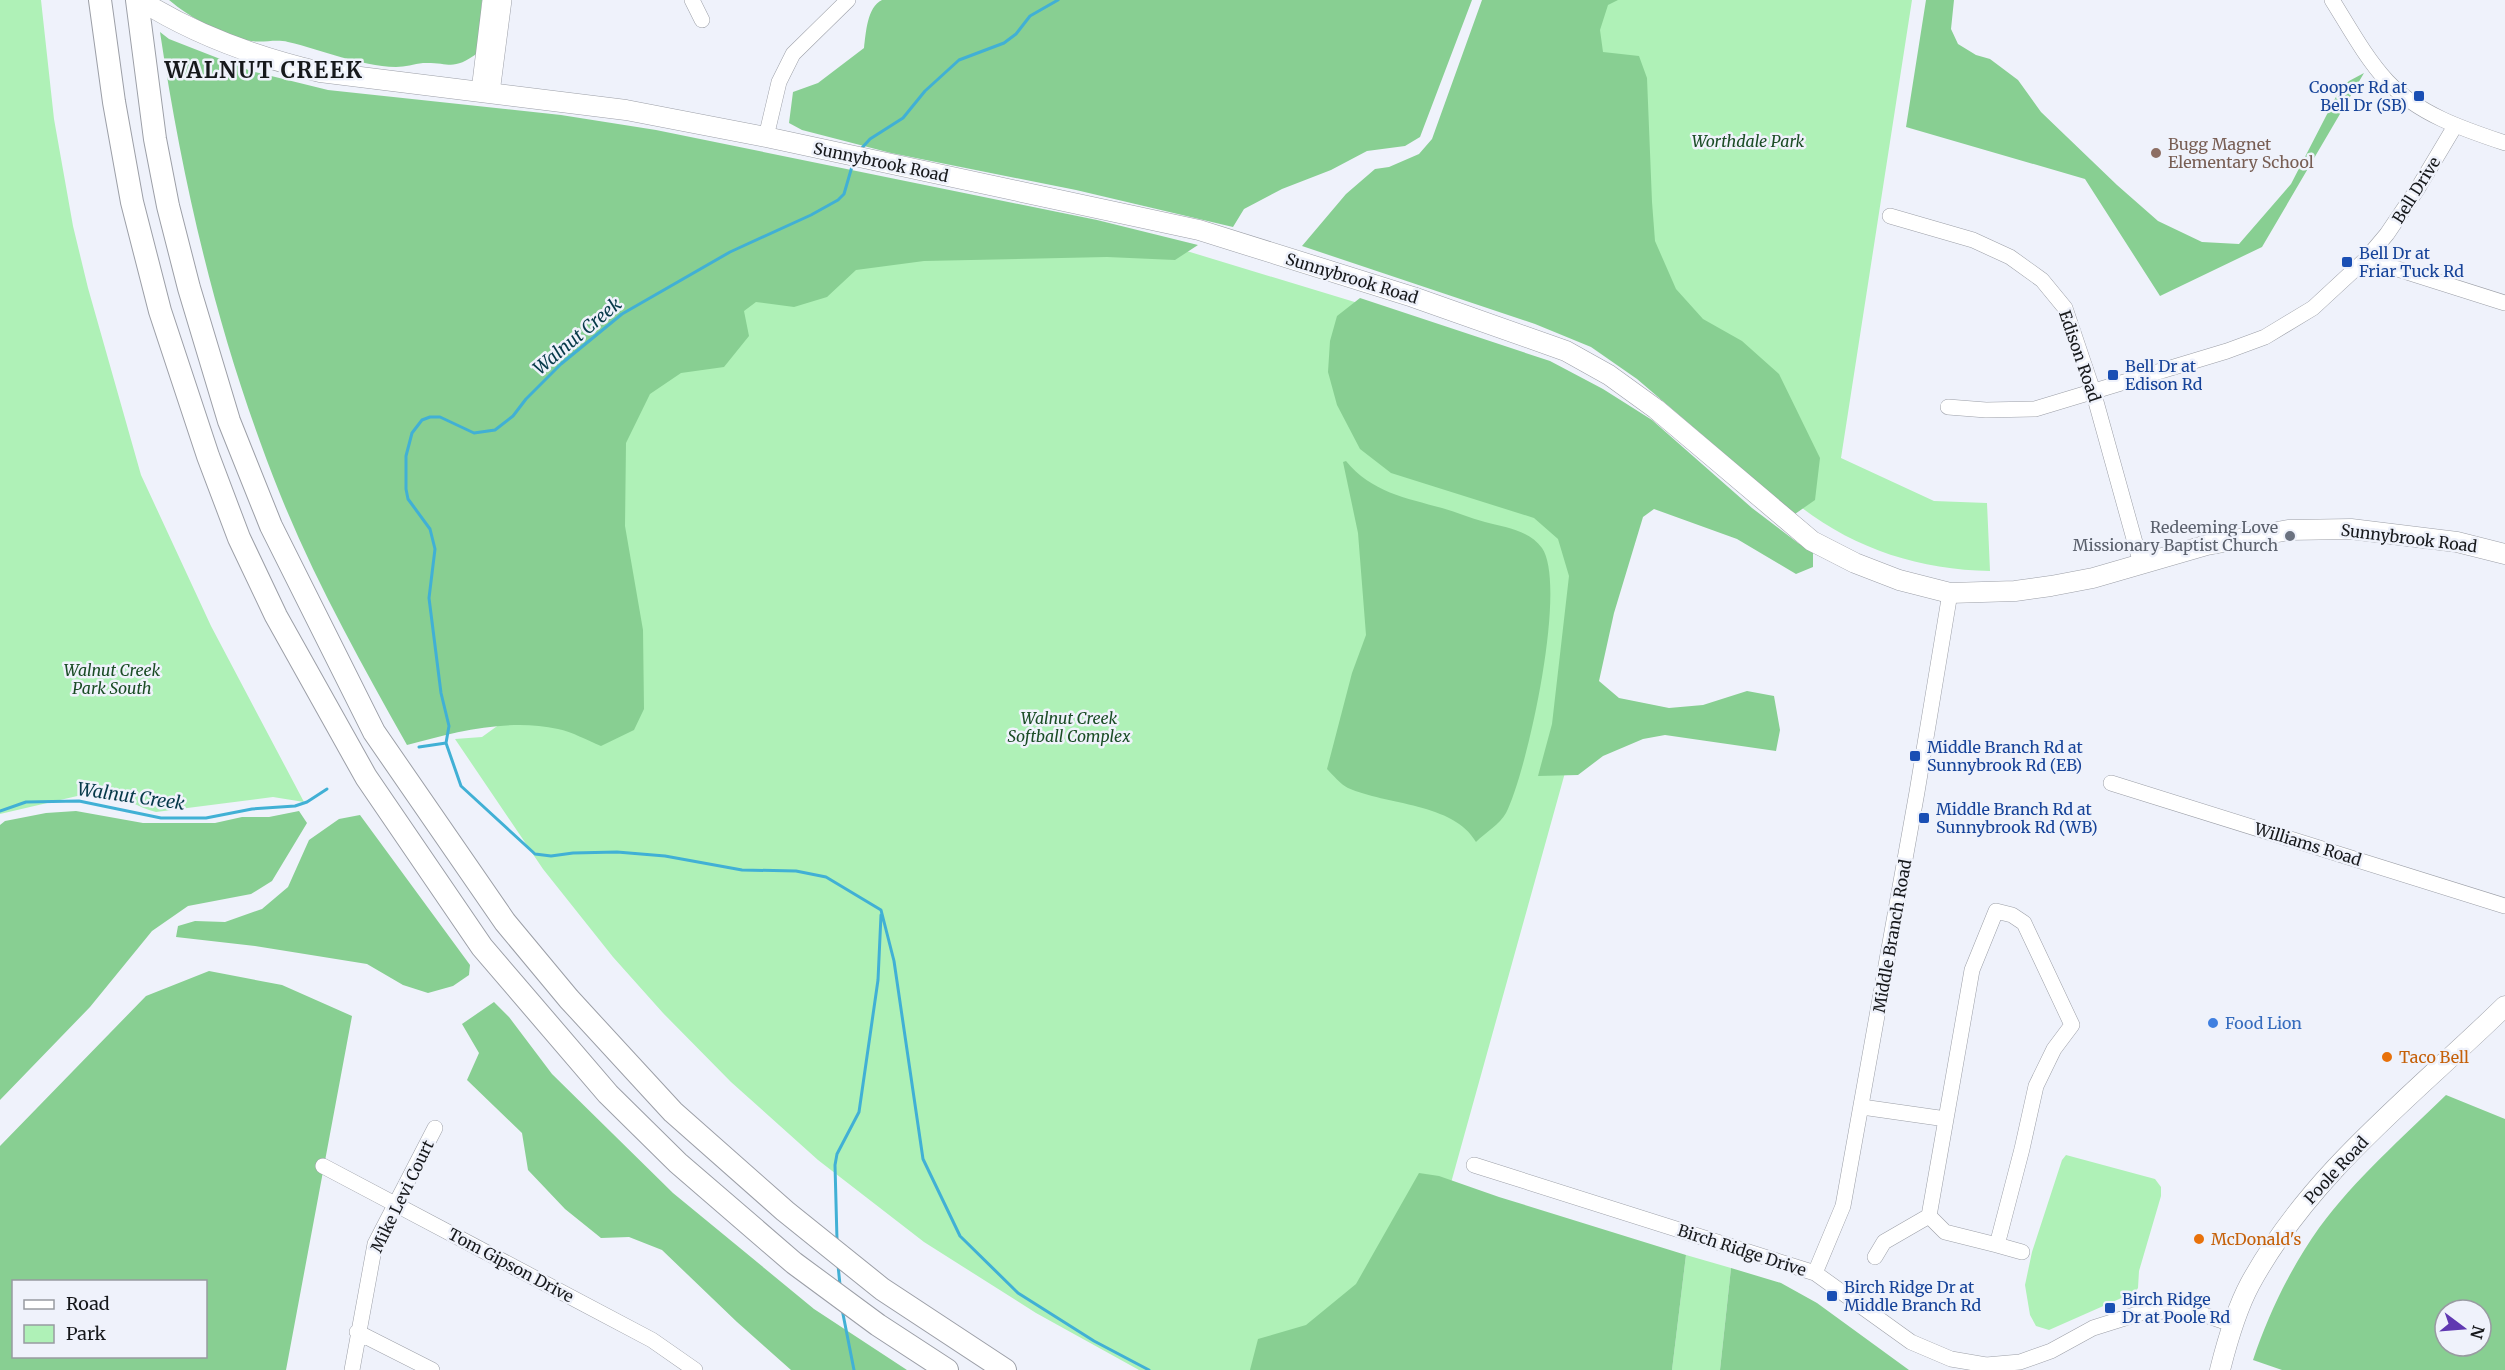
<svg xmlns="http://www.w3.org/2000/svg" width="2505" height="1370" viewBox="0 0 2505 1370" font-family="Merriweather,serif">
	<rect width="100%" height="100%" fill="#eff2fb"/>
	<path fill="#aff1b7" d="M0 0H41L54 119 73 226 88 288 141 475 211 626 304 802 273 797 156 812C137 808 122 795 103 790L0 814Z
		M1505 0H1912L1841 458 1934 501 1987 503 1990 571C1919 570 1852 548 1797 504Z
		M1127 237 1190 252 1427 324 1643 492 1399 1370H1139L1036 1313 924 1242 818 1160 731 1082 663 1013 613 957 543 869 455 739 482 737 500 724 675 285Z
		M2066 1155 2155 1179 2161 1187V1196L2139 1271 2138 1288 2135 1292 2049 1330 2036 1326 2030 1315 2025 1285 2032 1252 2062 1160Z
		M1686 1255 1731 1268 1720 1370H1672Z"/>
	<path fill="#88cf92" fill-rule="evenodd" d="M169 0H482L479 52C452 72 451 62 423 63 414 64 405 67 396 67 359 66 323 50 288 42 276 39 263 43 251 41 224 36 190 18 169 0Z
		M882 0H1472L1420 137 1405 146 1367 151 1331 170 1282 189 1244 209 1233 227 1076 190 891 153 802 130 789 123 793 92 818 83 864 48C866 33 867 7 882 0Z
		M1482 0H1618L1608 5 1600 30 1603 52 1639 56 1647 78 1652 202 1655 241 1676 289 1703 319 1742 341 1779 374 1820 458 1815 500 1795 514 1637 379 1591 347 1535 324 1302 246 1346 194 1375 169 1389 167 1419 154 1432 139Z
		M1926 0H1954L1951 29 1958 44 1976 55 1990 59 2018 80 2041 112 2117 185 2158 221 2202 242 2239 244 2291 184 2340 89 2349 81 2364 73 2262 247 2160 296 2085 179 1906 127Z
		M160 32 169 39 251 71 328 90 561 115 656 130 1097 220 1198 245 1175 260 1107 257 924 261 856 270 827 297 794 307 756 302 744 311 749 336 724 367 681 373 650 394 626 443 625 526 643 630 644 709 634 730 601 746C587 740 572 732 558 729 508 718 455 732 407 745 361 663 315 581 280 494 220 344 184 192 160 32Z
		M1360 298 1550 361 1603 389 1652 420 1752 508 1798 543 1813 551V567L1796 574 1737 539 1654 509 1643 517 1614 613 1599 681 1619 698 1669 708 1703 705 1747 691 1774 696 1780 730 1776 751 1665 735 1643 739 1603 756 1578 775 1538 776 1552 724 1569 576 1558 539 1534 518 1391 473 1360 449 1337 405 1328 372 1330 341 1337 316Z
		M1346 461C1371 492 1406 498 1442 508 1456 512 1470 518 1485 522 1504 527 1529 530 1542 548 1568 586 1527 772 1506 813 1500 824 1485 833 1476 842 1454 803 1386 805 1348 788 1340 784 1333 775 1327 769L1352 673 1366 635 1358 533 1343 462Z
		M76 811 143 823H215L242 817H269L299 811 307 823 272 881 251 894 188 906 152 931 90 1007 0 1100V825L5 821 46 813Z
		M360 815 470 965 469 975 453 986 428 993 403 985 367 964 255 946 176 937 178 926 195 921 225 922 262 909 288 887 309 840 339 819Z
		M209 971 282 985 352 1016 286 1370H0V1146L146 996ZM14 1282H206V1356H14Z
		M494 1002 509 1017 552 1074 673 1193 814 1309 907 1370H791L737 1322 662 1250 629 1237 601 1238 565 1209 528 1170 522 1133 467 1080 479 1053 462 1024Z
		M2446 1095 2505 1119V1370H2282L2253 1360C2269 1313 2290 1269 2319 1228 2355 1179 2402 1138 2446 1095ZM2445 1310H2481V1346H2445Z
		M1419 1173 1439 1176 1499 1197 1686 1255 1672 1370H1250L1258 1339 1306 1325 1356 1284Z
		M1731 1268 1781 1283 1817 1303 1909 1370H1720Z"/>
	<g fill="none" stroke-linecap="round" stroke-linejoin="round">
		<path stroke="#41b0d5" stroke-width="3" d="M860 150 870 139 903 118 925 91 959 60 1004 43 1016 34 1030 16 1058 0
			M853 163 844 194 838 200 811 215 730 252 622 314 561 364 526 399 513 416 495 430 474 433 440 417H430L422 420 412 433 406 456V489L408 499 430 529 435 549 429 598 441 693 449 726 446 743 461 786 535 854 551 856 573 853 617 852 665 856 742 870 796 871 826 877 881 910 894 961 923 1159 960 1236 1018 1293 1094 1341 1149 1370
			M419 747 446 743
			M0 811 26 802 79 801 161 818H206L252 809 295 806 307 802 327 789
			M837 1240 835 1165 837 1154 859 1112 878 980 881 915
			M838 1265 840 1285
			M842 1309 854 1370"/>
		<g stroke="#9c9fa7" stroke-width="16">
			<path id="minor" d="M692 0 702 20
				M2332 0C2349 27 2365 57 2387 81 2418 114 2463 129 2505 143
				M479 91 490 0
				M492 93 504 0
				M766 137 779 82 793 54 848 0
				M1890 216 1973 240 2010 257 2042 280 2065 308 2093 391 2141 564
				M2366 259 2505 303
				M1948 407 1986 410 2035 409 2227 351 2265 337 2313 308 2366 259 2387 234 2418 188 2455 126
				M2111 783 2505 906
				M1862 1107 1946 1119 1929 1216 1945 1232 1997 1245 2022 1149 2036 1086 2054 1049 2072 1025 2024 923 2012 915 1996 911 1972 970 1946 1119
				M1474 1165 1815 1273 1911 1342 1951 1359 1986 1365 2020 1362 2051 1351 2093 1328 2144 1312 2171 1311 2199 1313 2234 1325
				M323 1166 652 1340 695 1370
				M1997 1245 2022 1252
				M1875 1257 1884 1242 1929 1216
				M1815 1273 1843 1206 1917 792 1950 593
				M357 1332 432 1370
				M352 1370 375 1244 435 1128"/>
		</g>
		<g stroke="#9c9fa7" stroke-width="21">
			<path id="major" d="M140 0C195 35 256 57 320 72L626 110 766 137 1199 230 1413 297 1566 351 1609 375 1656 409 1812 541 1855 563 1899 580 1950 593 2015 591 2051 586 2093 578 2207 545 2288 530 2351 529 2457 542 2505 554
				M2220 1370C2227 1342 2236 1310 2250 1284 2311 1172 2415 1094 2505 1006"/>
		</g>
		<g stroke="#9c9fa7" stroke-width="24">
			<path id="highway" d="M100 0 114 102 132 202 160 311 208 456 239 538 276 616 366 777 482 947 608 1094 678 1163 794 1263 878 1325 947 1370
				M137 0 155 139 168 206 189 288 229 421 271 526 374 732 505 922 569 999 673 1112 785 1211 882 1289 1005 1370"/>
		</g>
		<use href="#minor" stroke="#fff" stroke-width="15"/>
		<use href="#major" stroke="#fff" stroke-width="20"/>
		<use href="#highway" stroke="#fff" stroke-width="22"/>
	</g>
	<g fill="#1a4fb4" stroke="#eff2fb" stroke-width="2">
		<rect x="2413" y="90" width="12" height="12" rx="3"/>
		<rect x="2341" y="256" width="12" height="12" rx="3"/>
		<rect x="2107" y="369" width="12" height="12" rx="3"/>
		<rect x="1909" y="750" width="12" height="12" rx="3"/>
		<rect x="1918" y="812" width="12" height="12" rx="3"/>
		<rect x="1826" y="1290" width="12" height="12" rx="3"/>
		<rect x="2104" y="1302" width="12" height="12" rx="3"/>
	</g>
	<circle fill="#8d6e63" stroke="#eff2fb" stroke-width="2" cx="2156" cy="153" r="6"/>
	<circle fill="#6b7280" stroke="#eff2fb" stroke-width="2" cx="2290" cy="536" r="6"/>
	<circle fill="#3f7fe0" stroke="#eff2fb" stroke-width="2" cx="2213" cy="1023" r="6"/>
	<g fill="#e8710a" stroke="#eff2fb" stroke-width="2">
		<circle cx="2387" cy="1057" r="6"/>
		<circle cx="2199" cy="1239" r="6"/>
	</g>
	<g text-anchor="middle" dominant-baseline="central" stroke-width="5" stroke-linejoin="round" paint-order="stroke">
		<g font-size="16" fill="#164399" stroke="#eff2fb" text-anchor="start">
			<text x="2407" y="87" text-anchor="end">Cooper Rd at<tspan x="2407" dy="18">Bell Dr (SB)</tspan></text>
			<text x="2359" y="253">Bell Dr at<tspan x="2359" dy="18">Friar Tuck Rd</tspan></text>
			<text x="2125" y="366">Bell Dr at<tspan x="2125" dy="18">Edison Rd</tspan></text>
			<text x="1927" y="747">Middle Branch Rd at<tspan x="1927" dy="18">Sunnybrook Rd (EB)</tspan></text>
			<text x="1936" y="809">Middle Branch Rd at<tspan x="1936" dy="18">Sunnybrook Rd (WB)</tspan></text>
			<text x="1844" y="1287">Birch Ridge Dr at<tspan x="1844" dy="18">Middle Branch Rd</tspan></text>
			<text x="2122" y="1299">Birch Ridge<tspan x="2122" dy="18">Dr at Poole Rd</tspan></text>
		</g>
		<g font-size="16" font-style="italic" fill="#1a4c25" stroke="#eff2fb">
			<text x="1748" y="141">Worthdale Park</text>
			<text x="112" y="670">Walnut Creek<tspan x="112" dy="18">Park South</tspan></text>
			<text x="1069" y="718">Walnut Creek<tspan x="1069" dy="18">Softball Complex</tspan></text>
		</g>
		<g font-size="16" fill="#785e54" stroke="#eff2fb" text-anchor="start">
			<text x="2168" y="144">Bugg Magnet<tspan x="2168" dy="18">Elementary School</tspan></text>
		</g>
		<g font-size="16" fill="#16181b" stroke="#eff2fb">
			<text transform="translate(881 162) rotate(12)">Sunnybrook Road</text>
			<text transform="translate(2416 190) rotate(-58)">Bell Drive</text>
			<text transform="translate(1352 278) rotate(17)">Sunnybrook Road</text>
			<text transform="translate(2080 356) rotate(71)">Edison Road</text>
			<text transform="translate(2409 538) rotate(7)">Sunnybrook Road</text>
			<text transform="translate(2308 844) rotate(17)">Williams Road</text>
			<text transform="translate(1892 936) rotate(-80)">Middle Branch Road</text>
			<text transform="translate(2336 1170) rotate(-47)">Poole Road</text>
			<text transform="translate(402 1196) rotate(-64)">Mike Levi Court</text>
			<text transform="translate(1742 1250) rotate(18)">Birch Ridge Drive</text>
			<text transform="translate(511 1265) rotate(28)">Tom Gipson Drive</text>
		</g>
		<g font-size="16" fill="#5b616d" stroke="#eff2fb" text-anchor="end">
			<text x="2278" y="527">Redeeming Love<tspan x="2278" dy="18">Missionary Baptist Church</tspan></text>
		</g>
		<g font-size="16" fill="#366cbe" stroke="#eff2fb" text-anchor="start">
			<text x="2225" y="1023">Food Lion</text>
		</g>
		<g font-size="16" fill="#c56008" stroke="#eff2fb" text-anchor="start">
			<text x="2399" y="1057">Taco Bell</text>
			<text x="2211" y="1239">McDonald's</text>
		</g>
		<g font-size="18" font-style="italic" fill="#063949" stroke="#eff2fb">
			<text transform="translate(577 336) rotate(-40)">Walnut Creek</text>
			<text transform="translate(131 796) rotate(8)">Walnut Creek</text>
		</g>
		<g font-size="22" font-weight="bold" letter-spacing="1.5" fill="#16181b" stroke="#eff2fb">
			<text x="264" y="70">WALNUT CREEK</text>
		</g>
	</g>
	<rect x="12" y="1280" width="195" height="78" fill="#eff2fb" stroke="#989ba1" stroke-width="1.5"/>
	<rect x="24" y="1300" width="30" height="9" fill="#ffffff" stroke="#989ba1" stroke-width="1.5"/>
	<text x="66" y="1310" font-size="18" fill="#16181b">Road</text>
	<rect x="24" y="1325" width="30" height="18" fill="#aff1b7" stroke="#989ba1" stroke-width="1.5"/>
	<text x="66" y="1340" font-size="18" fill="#16181b">Park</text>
	<g transform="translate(2463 1328) rotate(106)"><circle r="28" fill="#eff2fb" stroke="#989ba1" stroke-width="1.5"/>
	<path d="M0-4.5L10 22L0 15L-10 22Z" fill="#6039b1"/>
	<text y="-9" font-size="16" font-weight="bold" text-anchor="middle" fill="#16181b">N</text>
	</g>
</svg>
